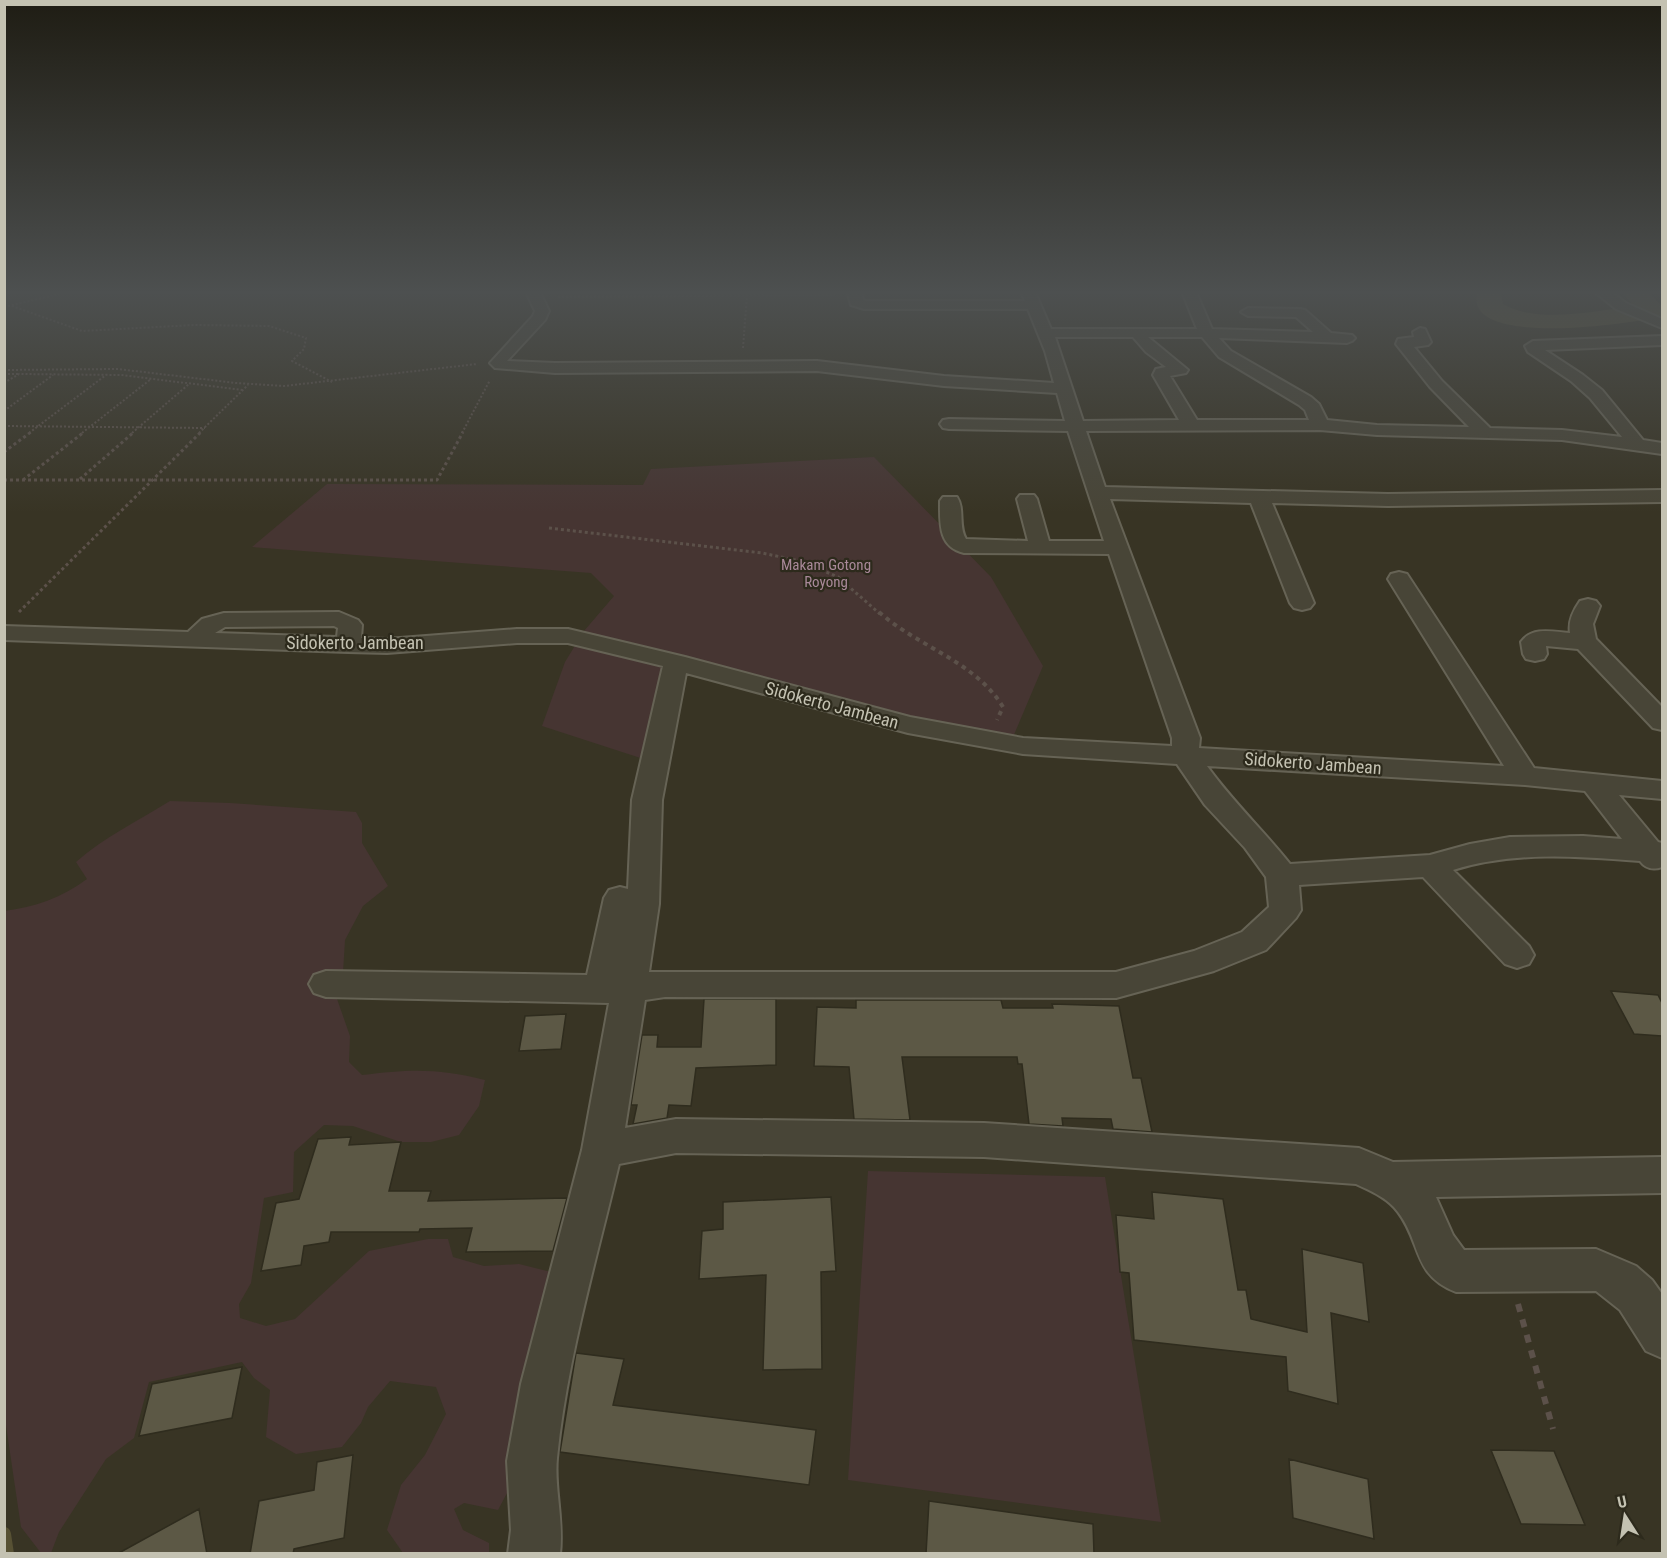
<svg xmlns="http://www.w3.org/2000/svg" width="1667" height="1558" viewBox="0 0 1667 1558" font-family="'Roboto Condensed',sans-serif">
	<rect width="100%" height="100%" fill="#383424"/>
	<path fill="#463532" d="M874 457 991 577 1043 666 1013 737 919 720 693 658 659 764 542 726 565 662 584 631 614 596 591 573 252 547 327 484 643 485 651 469Z
		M170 801 230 803 356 812 362 823V843L388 886 363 906 345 940 343 973 336 996 350 1036 349 1062 362 1075C409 1069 439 1068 485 1080L479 1106 459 1135 431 1142H401L353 1126 324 1125 294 1152 293 1192 264 1198 251 1283 239 1304 240 1318 266 1326 295 1319 369 1251 428 1239H448L453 1257 484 1266 519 1264 555 1273 513 1482 498 1510 464 1503 454 1509 463 1530 489 1543V1553H403L387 1530 401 1485 425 1455 446 1414 436 1387 390 1381 368 1407 361 1423 342 1447 296 1454 266 1437 270 1390 254 1378 242 1362 149 1382 134 1438 106 1459 59 1532 51 1553H41L21 1527 4 1412V911C35 907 61 898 87 879L76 862C104 837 138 821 170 801Z
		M868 1171 1105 1177 1161 1522 848 1480Z"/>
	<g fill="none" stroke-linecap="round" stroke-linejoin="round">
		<path stroke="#575134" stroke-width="14" d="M4 1534 7 1554"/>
		<path fill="#575134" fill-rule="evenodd" d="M1477 294H1501L1503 304C1536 324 1597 311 1634 306L1623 294H1650L1662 306V316C1637 323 1465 349 1477 294Z"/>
	</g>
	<path fill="#5c5845" stroke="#2f2c1e" stroke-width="1.5" d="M1611 991 1658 995 1662 1003V1036L1634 1034Z
		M704 999H776V1065L696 1068 691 1106 669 1105 667 1118 633 1124 637 1105H631L642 1035H658L657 1047H701Z
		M856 1000H1001L1003 1008H1053L1052 1004 1119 1006 1133 1078H1141L1152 1132 1113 1129 1111 1119 1062 1118 1063 1126 1029 1124 1022 1064H1018L1017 1057H902L910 1120 854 1119 849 1067 814 1066 817 1007 856 1008Z
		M566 1014 561 1049 519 1051 525 1016Z
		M351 1137 349 1145 401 1142 389 1191H431L428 1201 567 1198 553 1251 466 1252 472 1228 420 1229 419 1232H331L329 1242 304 1246 301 1265 261 1271 276 1203 299 1199 318 1139Z
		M1152 1192 1223 1199 1238 1290H1246L1251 1319 1307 1332 1302 1249 1363 1263 1369 1322 1331 1313 1338 1404 1288 1391 1286 1357 1134 1340 1129 1273 1120 1272 1116 1215 1154 1219Z
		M831 1197 836 1271 821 1272 822 1369 763 1370 766 1275 699 1279 702 1231 723 1229V1202Z
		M576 1353 624 1359 613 1405 816 1430 809 1485 560 1452Z
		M242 1367 232 1418 139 1436 152 1384Z
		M1491 1450 1554 1451 1585 1525 1521 1524Z
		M353 1455 344 1538 294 1549 293 1554H250L259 1501 314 1490 317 1462Z
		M1289 1459 1368 1479 1374 1539 1293 1518Z
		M929 1501 1093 1524 1094 1554H926Z
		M199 1509 207 1554H117Z"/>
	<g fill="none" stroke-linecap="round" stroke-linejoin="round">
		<g stroke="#666355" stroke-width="4">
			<path id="minor" d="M527 294H541L549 311 545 320 507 361 555 363 817 361 944 376 1054 383 1045 351 1028 309H864L851 305 848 294H862L863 300 866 301H1025L1022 294H1036L1051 329H1197L1183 294H1197L1212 329 1313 332 1296 317 1248 316 1241 312 1248 308 1300 309 1305 310 1331 333 1352 335 1355 338 1352 341 1347 343 1219 338 1231 351 1311 397 1319 404 1327 420 1377 425 1469 427 1430 387 1396 344 1398 339 1414 337 1413 332 1420 328 1425 329 1431 342 1428 345 1414 347 1442 381 1490 428 1562 430 1622 437 1590 398 1571 381 1528 352 1525 346 1533 341 1662 336V345L1545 350 1583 375 1602 390 1643 440 1662 443V454L1562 440 1377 435 1320 430 1086 431 1105 487 1388 494 1662 490V502L1388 506 1272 503 1314 603 1310 608 1302 610 1294 608 1290 603 1251 503 1110 499 1200 738 1199 748 1504 766 1388 579 1391 574 1399 572 1407 574 1534 768 1662 781V799L1619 795 1658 842 1662 843V867C1653 870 1646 869 1640 861 1578 856 1514 851 1453 870L1529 946 1534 955 1529 964 1517 968 1505 964 1423 877 1299 885 1301 910 1296 918 1266 950 1214 971 1116 998 665 997 645 1000 625 1128 676 1119 984 1123 1359 1148 1393 1162 1662 1157V1193L1436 1197 1453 1235 1464 1250 1596 1249 1636 1266 1652 1280 1662 1294V1358L1646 1351 1620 1310 1596 1291 1456 1292C1412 1275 1422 1243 1398 1212 1388 1198 1371 1191 1356 1184L984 1157 676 1153 619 1164C596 1261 567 1359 557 1458 554 1488 564 1520 560 1554H508L511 1530 507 1461 521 1384 582 1150 609 1003 326 997 314 993 309 984 314 975 326 971 587 975 604 898 609 890 620 887 628 889 632 800 663 666 568 643H517L387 653 348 652 4 640V626L188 632 202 619 224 613 339 612 358 620 362 625 361 638 387 639 517 629H568L685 657 910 717 1023 738 1172 746V738L1109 554 964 553C938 547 940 523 940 501L943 497H957C965 509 958 526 966 539L1028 541 1017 499 1020 495H1034L1037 499 1049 541H1104L1068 431 949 429 943 428 940 424 943 420 949 419 1065 421 1057 393 944 386 817 371 555 373 495 368 490 363 533 316 535 311ZM1055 337H1133L1146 352 1166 367 1156 369 1153 375 1179 420 1083 421ZM1148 337H1202L1219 357 1299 405 1305 410 1309 420H1197L1170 376 1186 373 1188 370ZM334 626 338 628 337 637 215 633 225 627ZM686 673 908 733 1023 754 1177 764 1205 805 1245 848 1266 877 1269 907 1242 932 1194 951 1116 972H649L659 904 662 800ZM1207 766 1525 785 1585 791 1622 839 1583 836 1510 837 1470 844 1430 855 1290 864C1263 830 1232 801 1207 766Z
				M1597 294H1614L1626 303 1662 319V328L1616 309Z
				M1588 599 1596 601 1600 606 1593 624 1596 639 1662 707V730L1653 728 1578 649 1546 646 1547 654 1544 659 1535 661 1526 659 1523 654 1521 642C1532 626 1554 632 1570 633 1568 621 1573 611 1580 601Z"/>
		</g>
		<path stroke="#5c514a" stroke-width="2" stroke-dasharray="2 2" stroke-linecap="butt" d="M558 297 835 295
			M12 306 82 331 194 325 269 326 306 338 304 349 292 361 332 382
			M4 307 59 294
			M743 348 747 295
			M4 370 118 369 236 383 284 386 477 364
			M4 374H18
			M4 383 19 374 121 375 243 390
			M4 411 53 375
			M4 426 205 428
			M29 433 106 375
			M82 433 151 379
			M132 433 189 384
			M199 433 248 385
			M462 433 490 380"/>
		<path stroke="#5c514a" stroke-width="3" stroke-dasharray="3 3" stroke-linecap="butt" d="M4 452 31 432
			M80 479 134 432
			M4 480H437L463 432
			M23 480 84 432
			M549 528 762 553 800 561 838 577 880 614
			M19 612 201 432"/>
		<path stroke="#5c514a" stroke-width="4" stroke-dasharray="4.5 4.5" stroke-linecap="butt" d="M879 612C918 647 975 661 1003 707L997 720"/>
		<path stroke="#5c514a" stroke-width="6" stroke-dasharray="8 8" stroke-linecap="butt" d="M1518 1304 1553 1429"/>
		<use href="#minor" fill="#484537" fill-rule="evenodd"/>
	</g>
	<linearGradient id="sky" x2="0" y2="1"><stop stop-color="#1f1d14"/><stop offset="0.57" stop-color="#4d5050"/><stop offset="1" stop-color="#4d5050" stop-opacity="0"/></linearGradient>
	<rect width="1667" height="513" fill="url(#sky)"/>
	<g text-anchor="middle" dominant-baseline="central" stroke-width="4.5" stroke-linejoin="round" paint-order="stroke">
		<g font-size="15" fill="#a98999" stroke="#2d2a1c">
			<text x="826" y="565">Makam Gotong<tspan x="826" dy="17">Royong</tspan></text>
		</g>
		<g font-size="18" fill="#c4c2b2" stroke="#2d2a1c">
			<text x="355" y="642">Sidokerto Jambean</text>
			<text transform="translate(832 705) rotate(15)">Sidokerto Jambean</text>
			<text transform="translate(1313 763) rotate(4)">Sidokerto Jambean</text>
		</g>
	</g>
	<rect width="1667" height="1558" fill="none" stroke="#c4c2b2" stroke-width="12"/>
	<g transform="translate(1625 1516) rotate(348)" stroke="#2d2a1c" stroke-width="4.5" paint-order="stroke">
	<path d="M0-4.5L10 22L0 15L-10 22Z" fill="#c4c2b2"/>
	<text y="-9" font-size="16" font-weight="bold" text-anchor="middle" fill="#c4c2b2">U</text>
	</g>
</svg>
